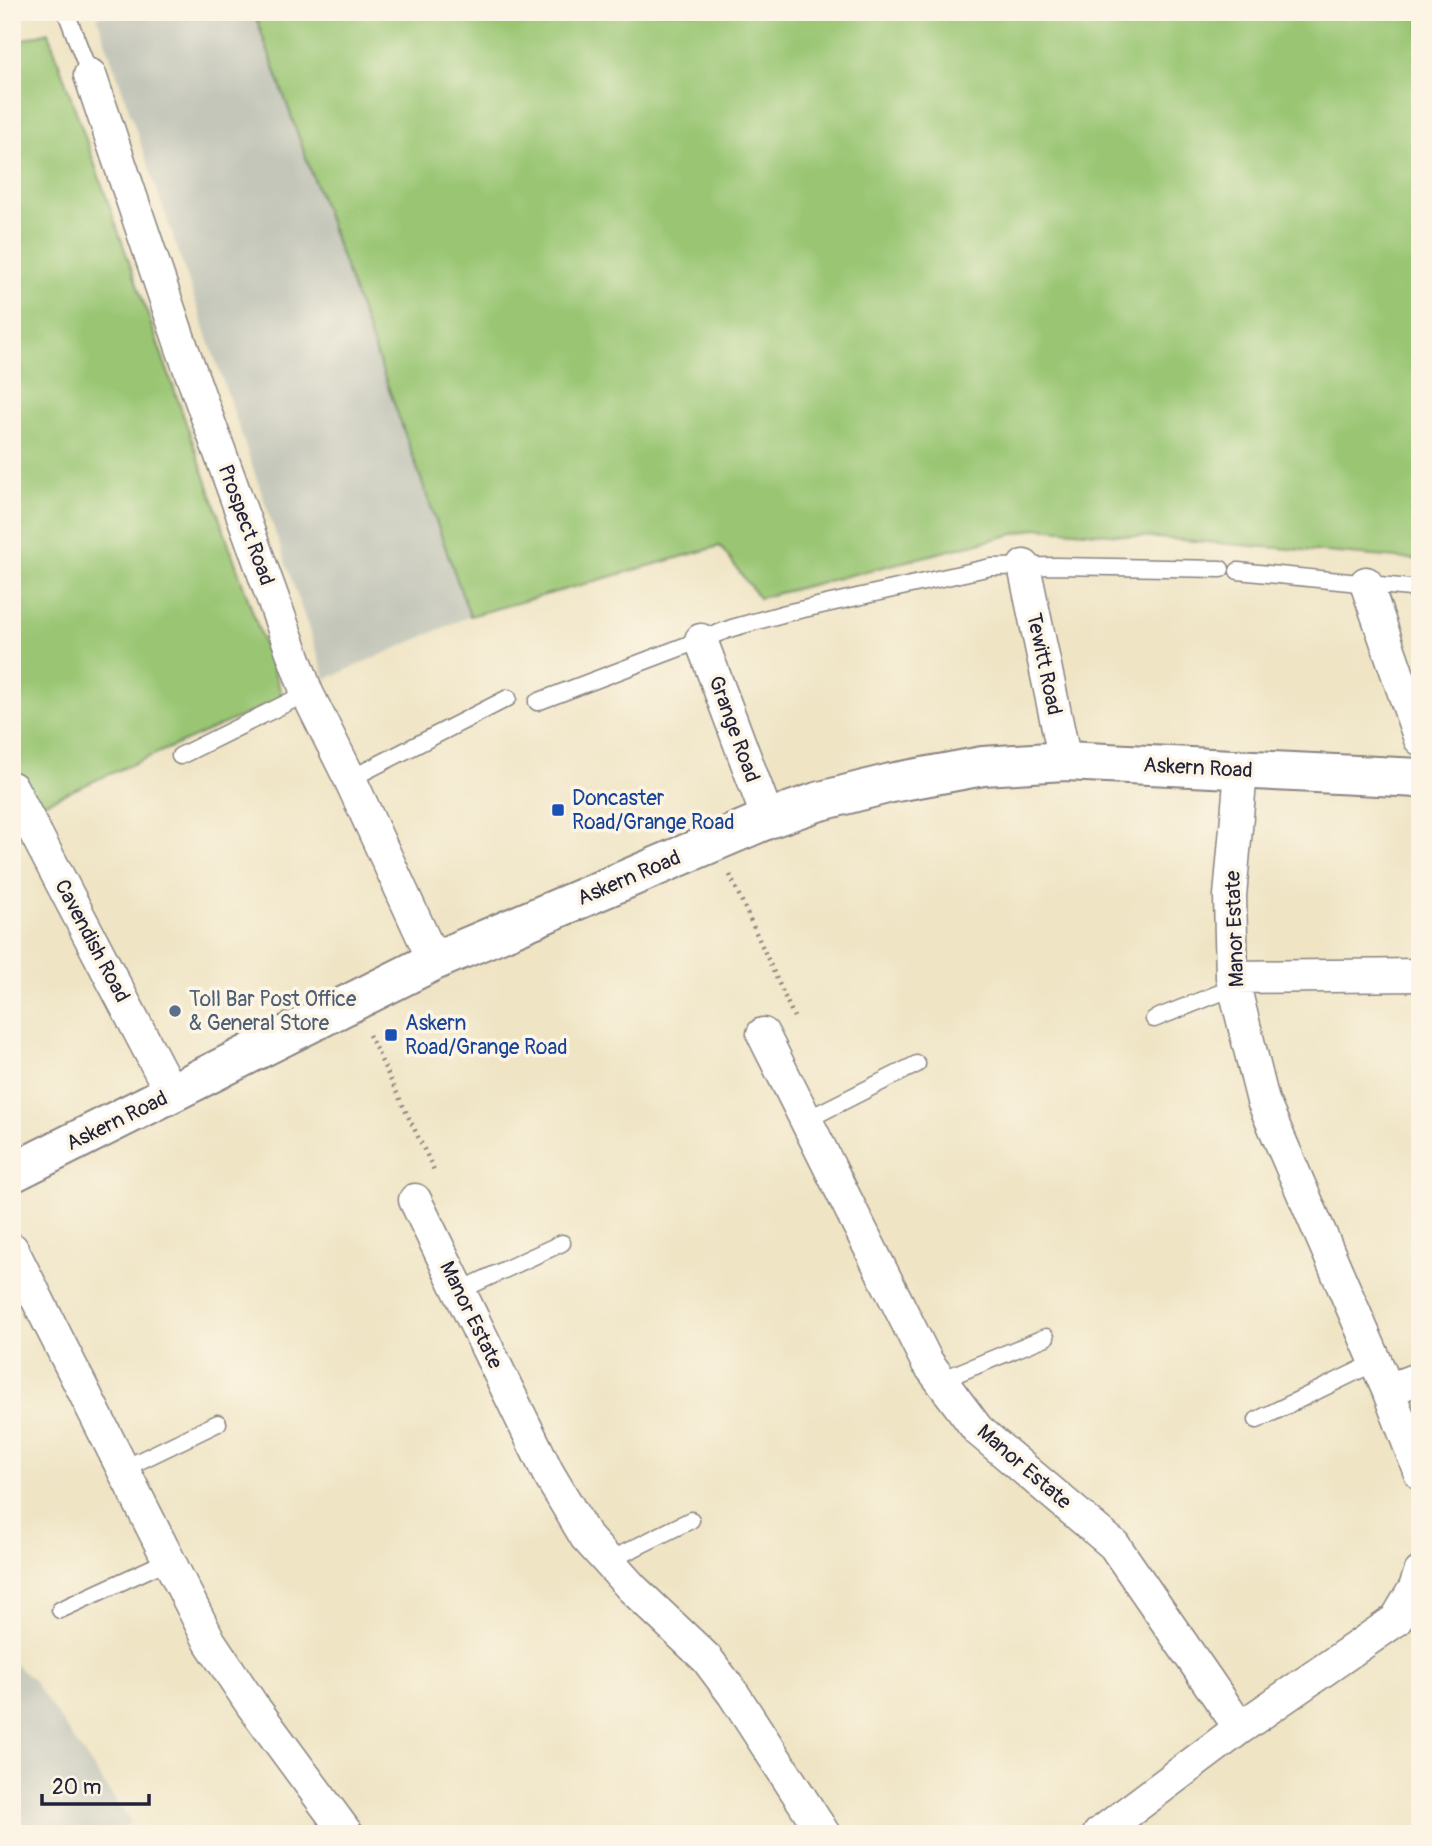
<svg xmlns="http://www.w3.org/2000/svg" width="1432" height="1846" viewBox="0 0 1432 1846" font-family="Pangolin,sans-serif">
	<rect width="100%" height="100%" fill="#fcf5e5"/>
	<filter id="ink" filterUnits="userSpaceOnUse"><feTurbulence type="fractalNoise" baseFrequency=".0143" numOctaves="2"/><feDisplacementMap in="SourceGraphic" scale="14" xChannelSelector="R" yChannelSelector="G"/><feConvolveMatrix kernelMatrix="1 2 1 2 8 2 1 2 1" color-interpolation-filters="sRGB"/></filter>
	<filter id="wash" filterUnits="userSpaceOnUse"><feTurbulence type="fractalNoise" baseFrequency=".00686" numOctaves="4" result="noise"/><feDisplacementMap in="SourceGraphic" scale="28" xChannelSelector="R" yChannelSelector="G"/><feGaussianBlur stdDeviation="1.57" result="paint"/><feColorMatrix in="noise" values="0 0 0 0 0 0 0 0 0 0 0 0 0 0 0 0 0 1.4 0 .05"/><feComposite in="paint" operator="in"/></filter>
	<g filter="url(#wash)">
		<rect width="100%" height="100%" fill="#efe4c4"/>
		<path fill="#c3c6b9" d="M111 12H254L470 616 326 679 97 17Z
			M12 1662 33 1680 131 1823 112 1834H12Z"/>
		<path fill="#9ac673" stroke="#5e7457" stroke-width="2" d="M254 12H1420V560L1038 528 759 598 720 546 470 616Z
			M48 32 283 698 12 817V43Z"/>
	</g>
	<g filter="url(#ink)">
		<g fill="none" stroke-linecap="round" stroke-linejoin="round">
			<g stroke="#888380" stroke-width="19">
				<path id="service" d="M66 12 90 75
					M1238 571 1420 589
					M537 702 732 628 786 613 991 567 1057 566 1221 569
					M180 756 307 693
					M350 779 508 698
					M1154 1019 1235 987
					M806 1120 917 1064
					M459 1291 562 1243
					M941 1380 1046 1337
					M1257 1420 1376 1362
					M123 1469 218 1423
					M608 1561 691 1520
					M60 1610 169 1560"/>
			</g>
			<g stroke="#888380" stroke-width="35">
				<path id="minor" d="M90 75 181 345 307 693 350 779 434 961
					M1024 566 1065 761
					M1366 583 1420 739
					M701 640 768 819
					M1241 771 1230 896 1232 977 1263 1101 1388 1390 1420 1473
					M12 788 172 1094
					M1232 977 1420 975
					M763 1034 927 1362 978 1430 1114 1545 1240 1728 1396 1620 1415 1588 1420 1573
					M415 1200 548 1473 586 1537 632 1588 707 1659 734 1695 824 1834
					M12 1249 210 1642 252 1705 347 1834
					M1388 1390 1420 1378
					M1099 1834 1240 1728"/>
			</g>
			<g stroke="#888380" stroke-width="42">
				<path id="trunk" d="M12 1173 434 961 768 819 817 802 891 783 983 766 1065 761 1420 778"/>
			</g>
			<path stroke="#888380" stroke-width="4.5" stroke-dasharray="2 5" stroke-linecap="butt" d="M730 875 794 1017
				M369 1035 435 1172"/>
			<use href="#service" stroke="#fff" stroke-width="16"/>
			<use href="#minor" stroke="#fff" stroke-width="32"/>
			<use href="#trunk" stroke="#fff" stroke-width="38"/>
		</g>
	</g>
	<g fill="#1a4fb4" stroke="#fcf5e5" stroke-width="2.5">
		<rect x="551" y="803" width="14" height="14" rx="3.5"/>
		<rect x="384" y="1028" width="14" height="14" rx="3.5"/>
	</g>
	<circle fill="#5c6f8a" stroke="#fcf5e5" stroke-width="2.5" cx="175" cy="1011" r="7"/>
	<g text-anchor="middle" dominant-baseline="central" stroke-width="7" stroke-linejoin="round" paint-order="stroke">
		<g font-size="21" fill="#22223b" stroke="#fcf5e5">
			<text transform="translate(246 525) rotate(70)">Prospect Road</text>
			<text transform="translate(1044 664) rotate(78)">Tewitt Road</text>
			<text transform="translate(734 729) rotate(70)">Grange Road</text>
			<text transform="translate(1198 768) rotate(3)">Askern Road</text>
			<text transform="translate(629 878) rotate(-23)">Askern Road</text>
			<text transform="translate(1235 929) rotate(-92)">Manor Estate</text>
			<text transform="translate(92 941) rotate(62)">Cavendish Road</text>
			<text transform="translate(117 1121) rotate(-26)">Askern Road</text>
			<text transform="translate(471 1315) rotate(64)">Manor Estate</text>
			<text transform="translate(1024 1467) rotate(41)">Manor Estate</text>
		</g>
		<g font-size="21" fill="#164399" stroke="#fcf5e5" text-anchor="start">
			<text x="572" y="798">Doncaster<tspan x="572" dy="24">Road/Grange Road</tspan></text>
			<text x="405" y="1023">Askern<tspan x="405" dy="24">Road/Grange Road</tspan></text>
		</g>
		<g font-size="21" fill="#4e5e75" stroke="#fcf5e5" text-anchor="start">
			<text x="189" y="999">Toll Bar Post Office<tspan x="189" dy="24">&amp; General Store</tspan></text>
		</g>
	</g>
	<rect width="1432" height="1846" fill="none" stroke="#fcf5e5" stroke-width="42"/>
	<path d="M42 1794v10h107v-10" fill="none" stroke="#22223b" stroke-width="3.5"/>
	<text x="52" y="1794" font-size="21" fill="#22223b" stroke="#fcf5e5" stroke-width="5" paint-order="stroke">20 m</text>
</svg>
